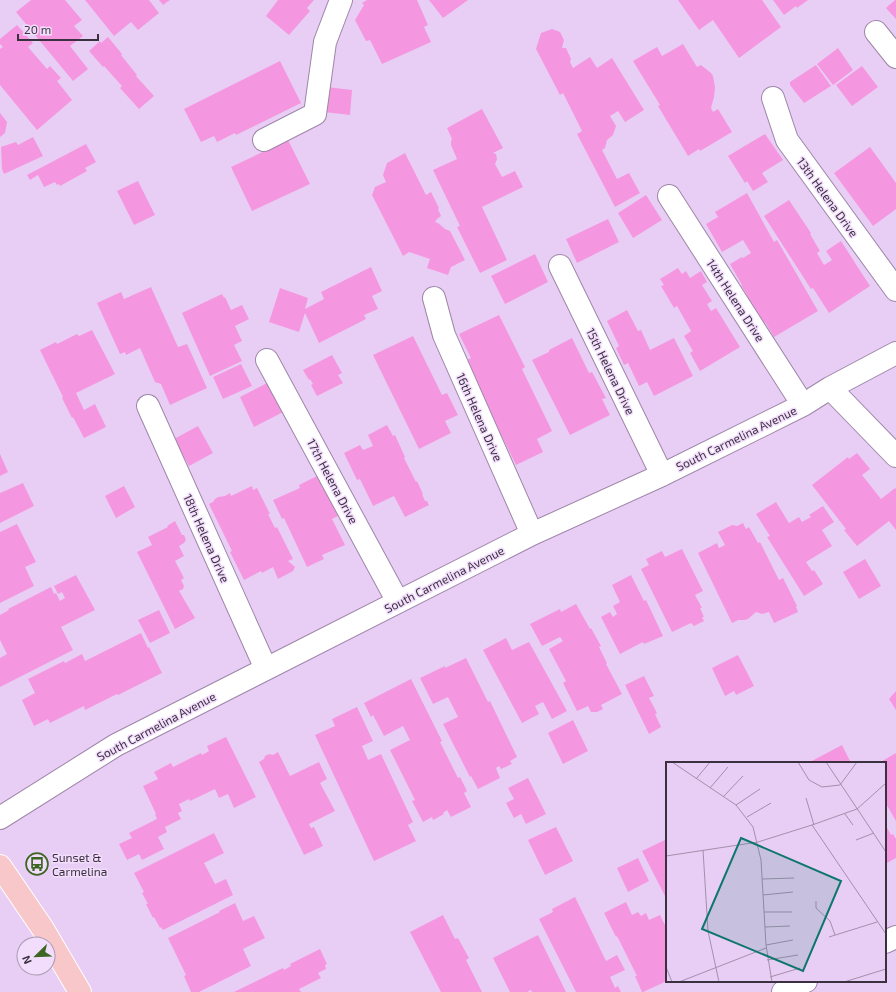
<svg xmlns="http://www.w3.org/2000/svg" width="896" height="992" viewBox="0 0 896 992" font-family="'Exo 2',sans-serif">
	<rect width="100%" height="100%" fill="#e8cef4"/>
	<path fill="#f597e0" d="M31 0H65L82 20 74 26 83 36 70 46 88 69 73 81 16 12Z
		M85 0H149L159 13 138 30 131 22 114 36Z
		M159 0H170L163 5Z
		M278 0H314L307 8 310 11 289 35 266 16Z
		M367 0H417L428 25 424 27 431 42 382 64 370 40 366 41 355 20 364 5 362 3Z
		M429 0H468L443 18Z
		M678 0H762L781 27 739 58 713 20 699 30Z
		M773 0H808L797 8 796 6 784 15Z
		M895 0H896V19L886 8Z
		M17 25 33 43 28 47 47 69 50 66 61 78 57 81 72 100 37 130 0 85V49L3 47 0 44V39Z
		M552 29 560 32 564 40 562 48H566L571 59 570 62 573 68 590 57 597 68 612 58 644 110 625 122 618 111 610 116 616 126 613 135 607 140 605 148 602 150 617 179 629 173 640 193 615 207 577 134 582 131 563 93 560 95 536 49 541 33Z
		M108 37 122 54 121 55 137 75 136 76 154 96 139 109 120 88 122 86 104 66 103 67 89 51 100 41 101 43Z
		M683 44 697 67 701 65 711 73 713 76 715 87 714 97 711 108 713 112 718 109 732 132 700 151 699 149 688 156 658 106 660 105 633 61 657 47 662 56Z
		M838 48 853 70 833 85 817 64Z
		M280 61 301 103 236 135 235 133 217 142 214 136 201 142 184 109Z
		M816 65 831 86 804 103 790 85V82Z
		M862 66 878 87 852 106 836 85Z
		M327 87 352 90 350 115 324 112Z
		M482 109 503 148 493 153 496 154 497 159 495 164 502 177 515 171 523 187 482 207 507 260 480 273 457 227 460 226 433 170 457 159 451 145V141L452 139 447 128Z
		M0 113 7 122 5 133 0 137Z
		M765 134 783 160 762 173 768 182 753 191 747 181 745 183 728 156Z
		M33 137 43 156 4 174 2 169 1 147 16 142 18 145Z
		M288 140 310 184 252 211 231 167Z
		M86 144 96 162 85 168 87 171 60 186 59 184 57 185 55 182 44 187 38 175 30 180 27 175Z
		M870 147 896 183V209L873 226 834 173Z
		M405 153 426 195 431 192 439 208 438 209 441 216 437 219 435 222 438 223 445 229 450 231 465 260 451 267 448 275 427 268 430 259 409 252 403 256 372 195 375 187 386 182 383 175 387 163Z
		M138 181 155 215 134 225 117 191Z
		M747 193 774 242 777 240 818 311 774 337 765 322 763 323 741 285H742L730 264 742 257 743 258 751 253 743 240 722 252 706 224 718 217 715 212Z
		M646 195 662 220 633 238 618 213Z
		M789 200 811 233 810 234 820 251 817 253 824 265 832 260 826 251 841 241 870 286 829 313 813 288 811 289 764 216Z
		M608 219 619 242 577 263 566 239Z
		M535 254 548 282 505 304 491 276Z
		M371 267 382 291 372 296 378 309 364 315 366 319 319 343 305 313 299 332 269 322 280 288 308 298 305 309 324 299 321 292Z
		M678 268 682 274 686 271 690 278 701 271 707 282 702 285 712 301 707 304 711 311 716 308 740 347 700 371 690 353 693 351 684 336 691 331 677 306 674 308 661 286 664 285 660 279Z
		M151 287 178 347 187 344 207 388 170 405 161 384 155 382 140 348 126 355 125 352 120 354 97 303 121 292 124 299Z
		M222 294 224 298 225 297 231 310 242 305 249 319 235 326 242 341 234 345 242 361 210 376 182 313Z
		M627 310 638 331 641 330 650 350 674 338 693 376 654 396 647 382 639 386 628 363 624 365 616 348 619 346 607 321Z
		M499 315 525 367 522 369 552 431 537 439 543 452 516 465 465 361 471 358 459 334Z
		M92 330 115 374 76 393 84 410 95 404 106 427 84 438 73 417 72 418 62 398 63 397 40 350 56 342 57 344 77 334 79 336Z
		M413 336 442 395 447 393 458 415 445 421 451 433 419 449 373 355Z
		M572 338 589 373 592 372 606 398 602 399 610 415 570 435 532 360 549 352V350Z
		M332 355 342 373 338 375 343 383 317 396 311 385 313 384 310 379 309 380 303 370Z
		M241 364 252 386 223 399 213 377Z
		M273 380 287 410 254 427 240 397Z
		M387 425 393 436 395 435 405 457 404 458 416 482 417 481 423 494H422L425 501H427L429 505 405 517 394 496 373 506 360 479 357 480 344 453 360 445 363 450 373 446 368 435Z
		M198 426 213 453 189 466 174 439Z
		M857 453 870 469 862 475 881 499 895 488 896 489V530L889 521 857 546 844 530 846 529 812 485 848 457 849 459Z
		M0 454 8 472 0 476Z
		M317 476 323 489 325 488 338 516 332 519 345 545 322 555 324 559 307 567 284 518 282 519 273 500 300 488 299 485Z
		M23 483 34 506 0 523V493Z
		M124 486 135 507 116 518 105 496Z
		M252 486 253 490 257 488 270 514H268L275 528 277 527 293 559 288 561 295 567 293 571 278 579 273 567 262 573 261 571 244 580 230 552 232 551 209 504 213 502 215 499 218 497 225 496 230 493 231 496Z
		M776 502 789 523 799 517 802 522 811 517 809 515 823 506 834 522 822 530 832 546 806 562 812 571 814 570 823 584 804 596 767 537 770 536 756 514Z
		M175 521 182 535H184L186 540 184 543 179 546 184 556 175 561 184 578 181 580 184 586 183 589 179 591 195 618 175 629 137 552 152 545 148 537 168 527 167 526Z
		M743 523 746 529 749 527 758 543 760 542 779 580 783 578 797 606 796 607 798 612 774 623 769 612 762 614 756 612 748 619 744 620H738L732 623 698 553 717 543 719 548 725 545 718 532 732 525 737 526Z
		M17 524 36 562 25 567 34 586 0 603V532Z
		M682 549 703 591 695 595 702 608H700L704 617H702L704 621 694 626 691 623 672 632 641 569 649 565 646 559 662 551 665 557Z
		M865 559 881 586 859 599 843 572Z
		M76 575 95 610 61 627 73 650 0 687V658L7 654 0 640V615L9 610 8 609 51 587 54 594 56 593 60 601 65 598 62 592 58 594 54 586Z
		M631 575 644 601 646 600 663 636 644 644 643 642 620 654 601 617 610 612 613 617 617 614 613 606 620 602 612 585Z
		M576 604 590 629 591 628 601 646 599 647 607 663 606 664 622 694 601 705 603 709 597 712H591L588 706 577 711 563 683 566 681 549 649 563 641 560 637 542 646 530 624 560 609 561 612Z
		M159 610 170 633 150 643 138 620Z
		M141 633 148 648 149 647 162 673 118 695 117 694 85 710 84 706 50 723 48 719 34 726 22 700 35 693 28 679 64 661 65 663 82 654 85 661Z
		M506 638 512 650 529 642 567 711 552 719 543 702 535 706 539 714 522 723 483 650Z
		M738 655 754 686 736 695 734 691 725 696 712 668Z
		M466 658 488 702 490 701 517 757 510 761 512 764 501 769 499 766 496 768 500 778 478 789 471 776 470 777 443 724 458 717 448 697 433 704 420 678 445 666V668Z
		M644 676 654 696 649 698 657 713 655 714 661 727 649 734 625 685Z
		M411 679 442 741 440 742 458 778 460 777 467 791 464 793 471 807 451 817 447 810 443 813 444 814 433 820 432 817 423 822 412 801 415 800 390 750 410 740 403 726 384 736 373 715 371 717 364 703Z
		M896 691V710L889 699Z
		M357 707 373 741 362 746 368 760 381 754 413 822 408 825 416 841 374 861 315 735 335 726 332 719Z
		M573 720 588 751 563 764 548 733Z
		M226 737 256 797 234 808 228 794 219 798 215 789 190 801 189 799 179 804 182 811 178 813 181 819 165 827 167 832 158 837 164 849 142 860 139 854 127 860 119 844 132 838 129 833 157 819 155 814H156L143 786 158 779 154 772 171 763 173 767 201 753 202 755 209 751 207 746Z
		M842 745 851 763H808Z
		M278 752 290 776 319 762 327 779 320 783 335 811 309 824 311 828 314 827 323 846 304 855 259 762 264 759 265 756 269 754 273 755Z
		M896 753V821L885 802V763H879Z
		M528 778 546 814 526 824 521 814 514 818 506 803 514 799 508 788Z
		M885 824 891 835 893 834 896 839V858L885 864Z
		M556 827 573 861 545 875 528 840Z
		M214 833 224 853 204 863 215 884 226 879 233 895 163 930 161 927 160 928 154 917 153 918 146 904H148L142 893 144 892 134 873Z
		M667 839V900L642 851Z
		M638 858 649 881 628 892 617 868Z
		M575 897 606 961 617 955 625 970 610 977 615 988 618 986 621 992H576L539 919 553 912 552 909Z
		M626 902 632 915 638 912 641 916 646 913 649 920 660 915 667 929V981L643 992H642L635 976H637L617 936 616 937 604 913Z
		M235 903 243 921 254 916 265 938 243 949 251 966 199 992H191L184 976 186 975 168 938 220 912 219 911Z
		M443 915 455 939 458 938 469 958 466 960 482 992H441L410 932Z
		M538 935 566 992H532L531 990 527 992H510L493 958Z
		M320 949 327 964 325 965 326 969 318 973 321 978 299 989 301 992H234L283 968 284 970 291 966 290 964Z"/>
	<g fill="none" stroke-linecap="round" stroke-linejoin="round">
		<g stroke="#9e86a9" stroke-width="24">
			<path id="minor" d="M876 32 896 57
				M773 98 787 140 896 290
				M264 140 315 114 325 42 341 0
				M669 196 803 405
				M560 266 662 475
				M434 298 444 335 532 534
				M267 360 398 602
				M830 388 896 456
				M148 406 266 669
				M0 818 116 745 532 534 662 475 803 405 830 388 896 353
				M885 942 896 937
				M783 992 806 981"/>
		</g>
		<g stroke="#fff" stroke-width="24">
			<path id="major" d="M0 866 43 929 80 992"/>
		</g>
		<use href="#minor" stroke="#fff" stroke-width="22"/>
		<use href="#major" stroke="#f7c7ca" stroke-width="22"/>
	</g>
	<defs>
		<g id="bus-ring" transform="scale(1.15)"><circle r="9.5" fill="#f2ddfc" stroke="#3c6622" stroke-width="1.5"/><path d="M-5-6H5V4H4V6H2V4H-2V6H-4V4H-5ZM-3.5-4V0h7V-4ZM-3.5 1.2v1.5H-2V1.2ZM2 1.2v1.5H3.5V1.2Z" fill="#3c6622"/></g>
	</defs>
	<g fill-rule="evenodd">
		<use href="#bus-ring" x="37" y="864"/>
	</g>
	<g text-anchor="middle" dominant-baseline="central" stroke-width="3" stroke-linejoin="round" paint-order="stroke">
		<g font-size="12" fill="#3b303f" stroke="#f2ddfc">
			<text transform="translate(828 197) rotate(54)">13th Helena Drive</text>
			<text transform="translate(736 300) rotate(57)">14th Helena Drive</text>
			<text transform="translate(611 371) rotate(64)">15th Helena Drive</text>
			<text transform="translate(480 417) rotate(66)">16th Helena Drive</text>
			<text transform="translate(736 438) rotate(-26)">South Carmelina Avenue</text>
			<text transform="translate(333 481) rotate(62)">17th Helena Drive</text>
			<text transform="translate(207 538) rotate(66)">18th Helena Drive</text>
			<text transform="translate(444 579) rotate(-27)">South Carmelina Avenue</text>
			<text transform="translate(156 726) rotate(-28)">South Carmelina Avenue</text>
		</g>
		<g font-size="12" fill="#3b303f" stroke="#f2ddfc" text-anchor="start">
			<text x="52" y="857">Sunset &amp;<tspan x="52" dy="14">Carmelina</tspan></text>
		</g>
	</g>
	<g transform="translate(666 762)">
		<rect width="220" height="220" fill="#e8cef4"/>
		<path fill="none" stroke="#a38fac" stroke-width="1" d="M6 0 70 43 87 65 95 98 100 183 106 220M132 0 143 18 156 25 174 23 191 0M160 0 220 90M30 17 44 0M44 26 62 5M57 35 77 14M140 36 148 63M70 43 94 27M179 52 187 63M81 55 105 41M146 63 220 172M190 78 208 71M37 88 42 169 53 220M0 94 92 80 146 63 191 47 220 21M96 117 128 116M97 133 127 130M150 139V146L164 159 169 173M98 150H126M99 165 124 164M163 175 211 160M100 183 127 178M101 198 132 193M0 205 6 220M104 215 134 206M13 220 100 186M178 220 220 207"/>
		<path fill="#0f766e" fill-opacity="0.15" stroke="#0f766e" stroke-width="2" d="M75 76 175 119 137 209 36 167Z"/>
		<rect width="220" height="220" fill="none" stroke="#3b303f" stroke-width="2"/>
	</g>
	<g transform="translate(36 956) rotate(247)"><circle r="19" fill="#f2ddfc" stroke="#a998b0"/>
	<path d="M0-3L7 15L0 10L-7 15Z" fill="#3c6622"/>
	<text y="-6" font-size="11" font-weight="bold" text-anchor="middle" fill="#3b303f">N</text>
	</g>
	<path d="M18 34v6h80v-6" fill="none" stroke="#3b303f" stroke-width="2"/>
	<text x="24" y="34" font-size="12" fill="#3b303f" stroke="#f2ddfc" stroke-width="3" paint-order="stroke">20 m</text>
</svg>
